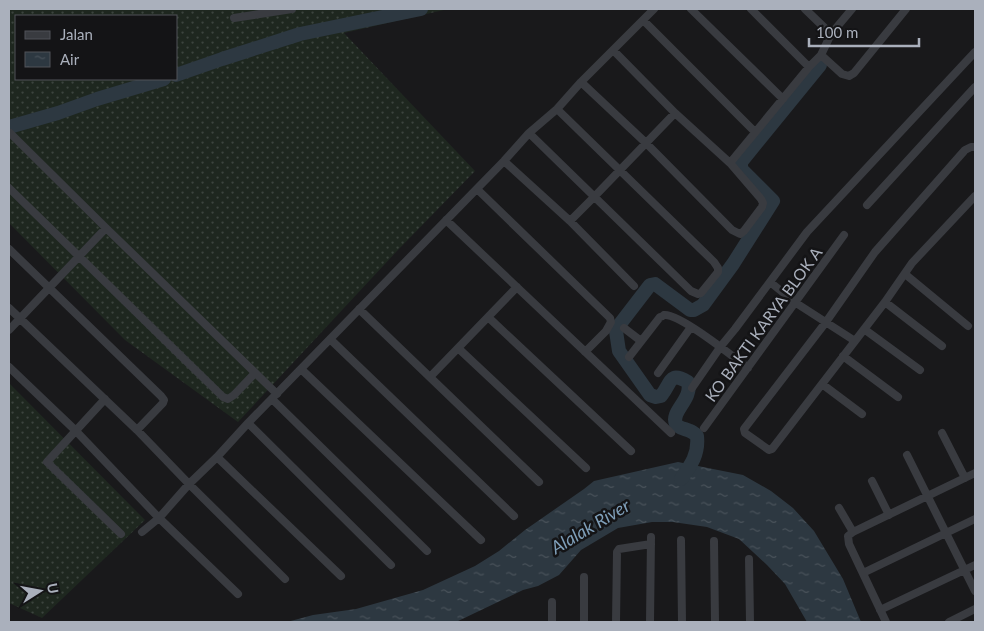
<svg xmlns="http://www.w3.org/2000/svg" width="984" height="631" viewBox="0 0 984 631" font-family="Lato,sans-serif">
	<defs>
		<pattern id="grass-dots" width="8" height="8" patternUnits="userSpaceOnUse" patternTransform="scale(1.25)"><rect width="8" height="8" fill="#1e271f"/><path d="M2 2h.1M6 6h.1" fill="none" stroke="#3c443e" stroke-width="1.8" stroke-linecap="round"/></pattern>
		<pattern id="water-ripples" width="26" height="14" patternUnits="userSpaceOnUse" patternTransform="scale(1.25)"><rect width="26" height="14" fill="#2d3841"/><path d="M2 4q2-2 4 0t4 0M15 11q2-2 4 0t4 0" fill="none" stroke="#49525a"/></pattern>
	</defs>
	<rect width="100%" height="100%" fill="#19191b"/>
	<path fill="url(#grass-dots)" fill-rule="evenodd" d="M9 9H448L344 33 475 171 397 251 238 422 125 340 9 223ZM16 16H176V79H16Z
		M9 383 145 520 42 618 9 603Z"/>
	<path fill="url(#water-ripples)" d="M678 462 743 475 771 491 793 508 814 531 843 579 861 622H807L785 584 767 565 739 539 707 527 673 522H652L618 528 581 550 559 575 538 586 523 590 456 622H287L313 615 356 609 423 590 475 566 499 551 525 530 584 489 594 481Z"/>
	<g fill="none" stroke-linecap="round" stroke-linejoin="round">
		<path stroke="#2d3841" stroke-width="14" d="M176 75 222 59 300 34 421 9
			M9 127 58 113 97 99 164 79
			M681 479C691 465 699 454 697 436 695 434 693 432 690 431 686 429 678 428 676 424 670 411 693 400 688 382 669 371 672 382 661 396L656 397 650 395 619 351 616 331 620 324 650 285 655 284 690 310H694L703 305 733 264 773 201 742 170 741 167V162L820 65"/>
		<path stroke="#393b40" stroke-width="8" d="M691 9 783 99
			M751 9 809 67
			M805 9 831 34 852 9
			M234 18 292 9
			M643 20 755 132
			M831 34 821 55 842 74 849 76 854 73 906 9
			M581 82 646 143 732 230 740 234 744 231 762 207 763 203 761 199 730 163 675 113 613 50
			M10 133 106 228 277 394
			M529 133 691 291 698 294 701 293 718 272V268L714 262 557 109
			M975 147H971L965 150 875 252 826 322 744 429 745 433 769 450 772 449 885 302 912 263 975 196
			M504 161 570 221 634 286
			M730 163 809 67 821 55
			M9 188 223 397 228 399 234 395 255 373
			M477 189 610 318 611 322 606 331 585 352
			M867 205 975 87
			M446 220 671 433
			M570 221 594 197 675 113
			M9 249 161 396 164 400 163 403 137 430
			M905 274 968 326
			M770 282 796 303 855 341
			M885 302 942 346
			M9 308 137 430 189 484 285 579
			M359 309 539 482
			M488 317 631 451
			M624 328 641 341
			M864 329 920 370
			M9 330 106 228
			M330 339 514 516
			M458 348 586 468
			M843 356 898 397
			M629 357 660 317C661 317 663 316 664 315 679 313 735 358 748 368
			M9 367 75 430 159 518 238 594
			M301 369 481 540
			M658 373 691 327
			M430 377 517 287
			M822 384 862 414
			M692 388 721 346 735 329 807 232 975 52
			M105 399 47 462 121 534
			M272 399 427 551
			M248 423 391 565
			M704 428 844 235
			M942 433 965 478
			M907 455 975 591
			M217 457 341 576
			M872 481 889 515
			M839 508 853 532
			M142 532 159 518 189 484 217 457 248 423 504 161 529 133 557 109 581 82 654 9
			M681 540 682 622
			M714 541 715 622
			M749 559 750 622
			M863 573 975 519
			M880 610 975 565
			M552 622V602
			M584 622V577
			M616 622 617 552 619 549 651 544
			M650 622 651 537
			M886 622 849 544 848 536 853 532 975 473
			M949 622 975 609"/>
	</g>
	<g text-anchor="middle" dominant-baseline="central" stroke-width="5" stroke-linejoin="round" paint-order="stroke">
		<g font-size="16" fill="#aab0bc" stroke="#141416">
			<text transform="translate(763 324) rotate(-54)">KO BAKTI KARYA BLOK A</text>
		</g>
		<g font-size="18" font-style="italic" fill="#7f9fb9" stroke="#141416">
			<text transform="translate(590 526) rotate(-31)">Alalak River</text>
		</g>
	</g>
	<rect width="984" height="631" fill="none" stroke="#aab0bc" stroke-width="20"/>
	<rect x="15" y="15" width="162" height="65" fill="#141416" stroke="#505258"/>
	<rect x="25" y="31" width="25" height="8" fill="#393b40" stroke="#505258"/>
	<text x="60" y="40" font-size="15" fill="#aab0bc">Jalan</text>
	<rect x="25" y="52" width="25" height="15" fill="url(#water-ripples)" stroke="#505258"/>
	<text x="60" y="65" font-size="15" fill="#aab0bc">Air</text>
	<g transform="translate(40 591) rotate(79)" stroke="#141416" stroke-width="4" paint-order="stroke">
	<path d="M0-4L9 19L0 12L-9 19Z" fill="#aab0bc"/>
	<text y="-8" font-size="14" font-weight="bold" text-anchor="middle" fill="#aab0bc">U</text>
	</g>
	<path d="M809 38v8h110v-8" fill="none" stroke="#aab0bc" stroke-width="2.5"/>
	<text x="816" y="38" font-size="15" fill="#aab0bc" stroke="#141416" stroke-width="4" paint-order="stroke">100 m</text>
</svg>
